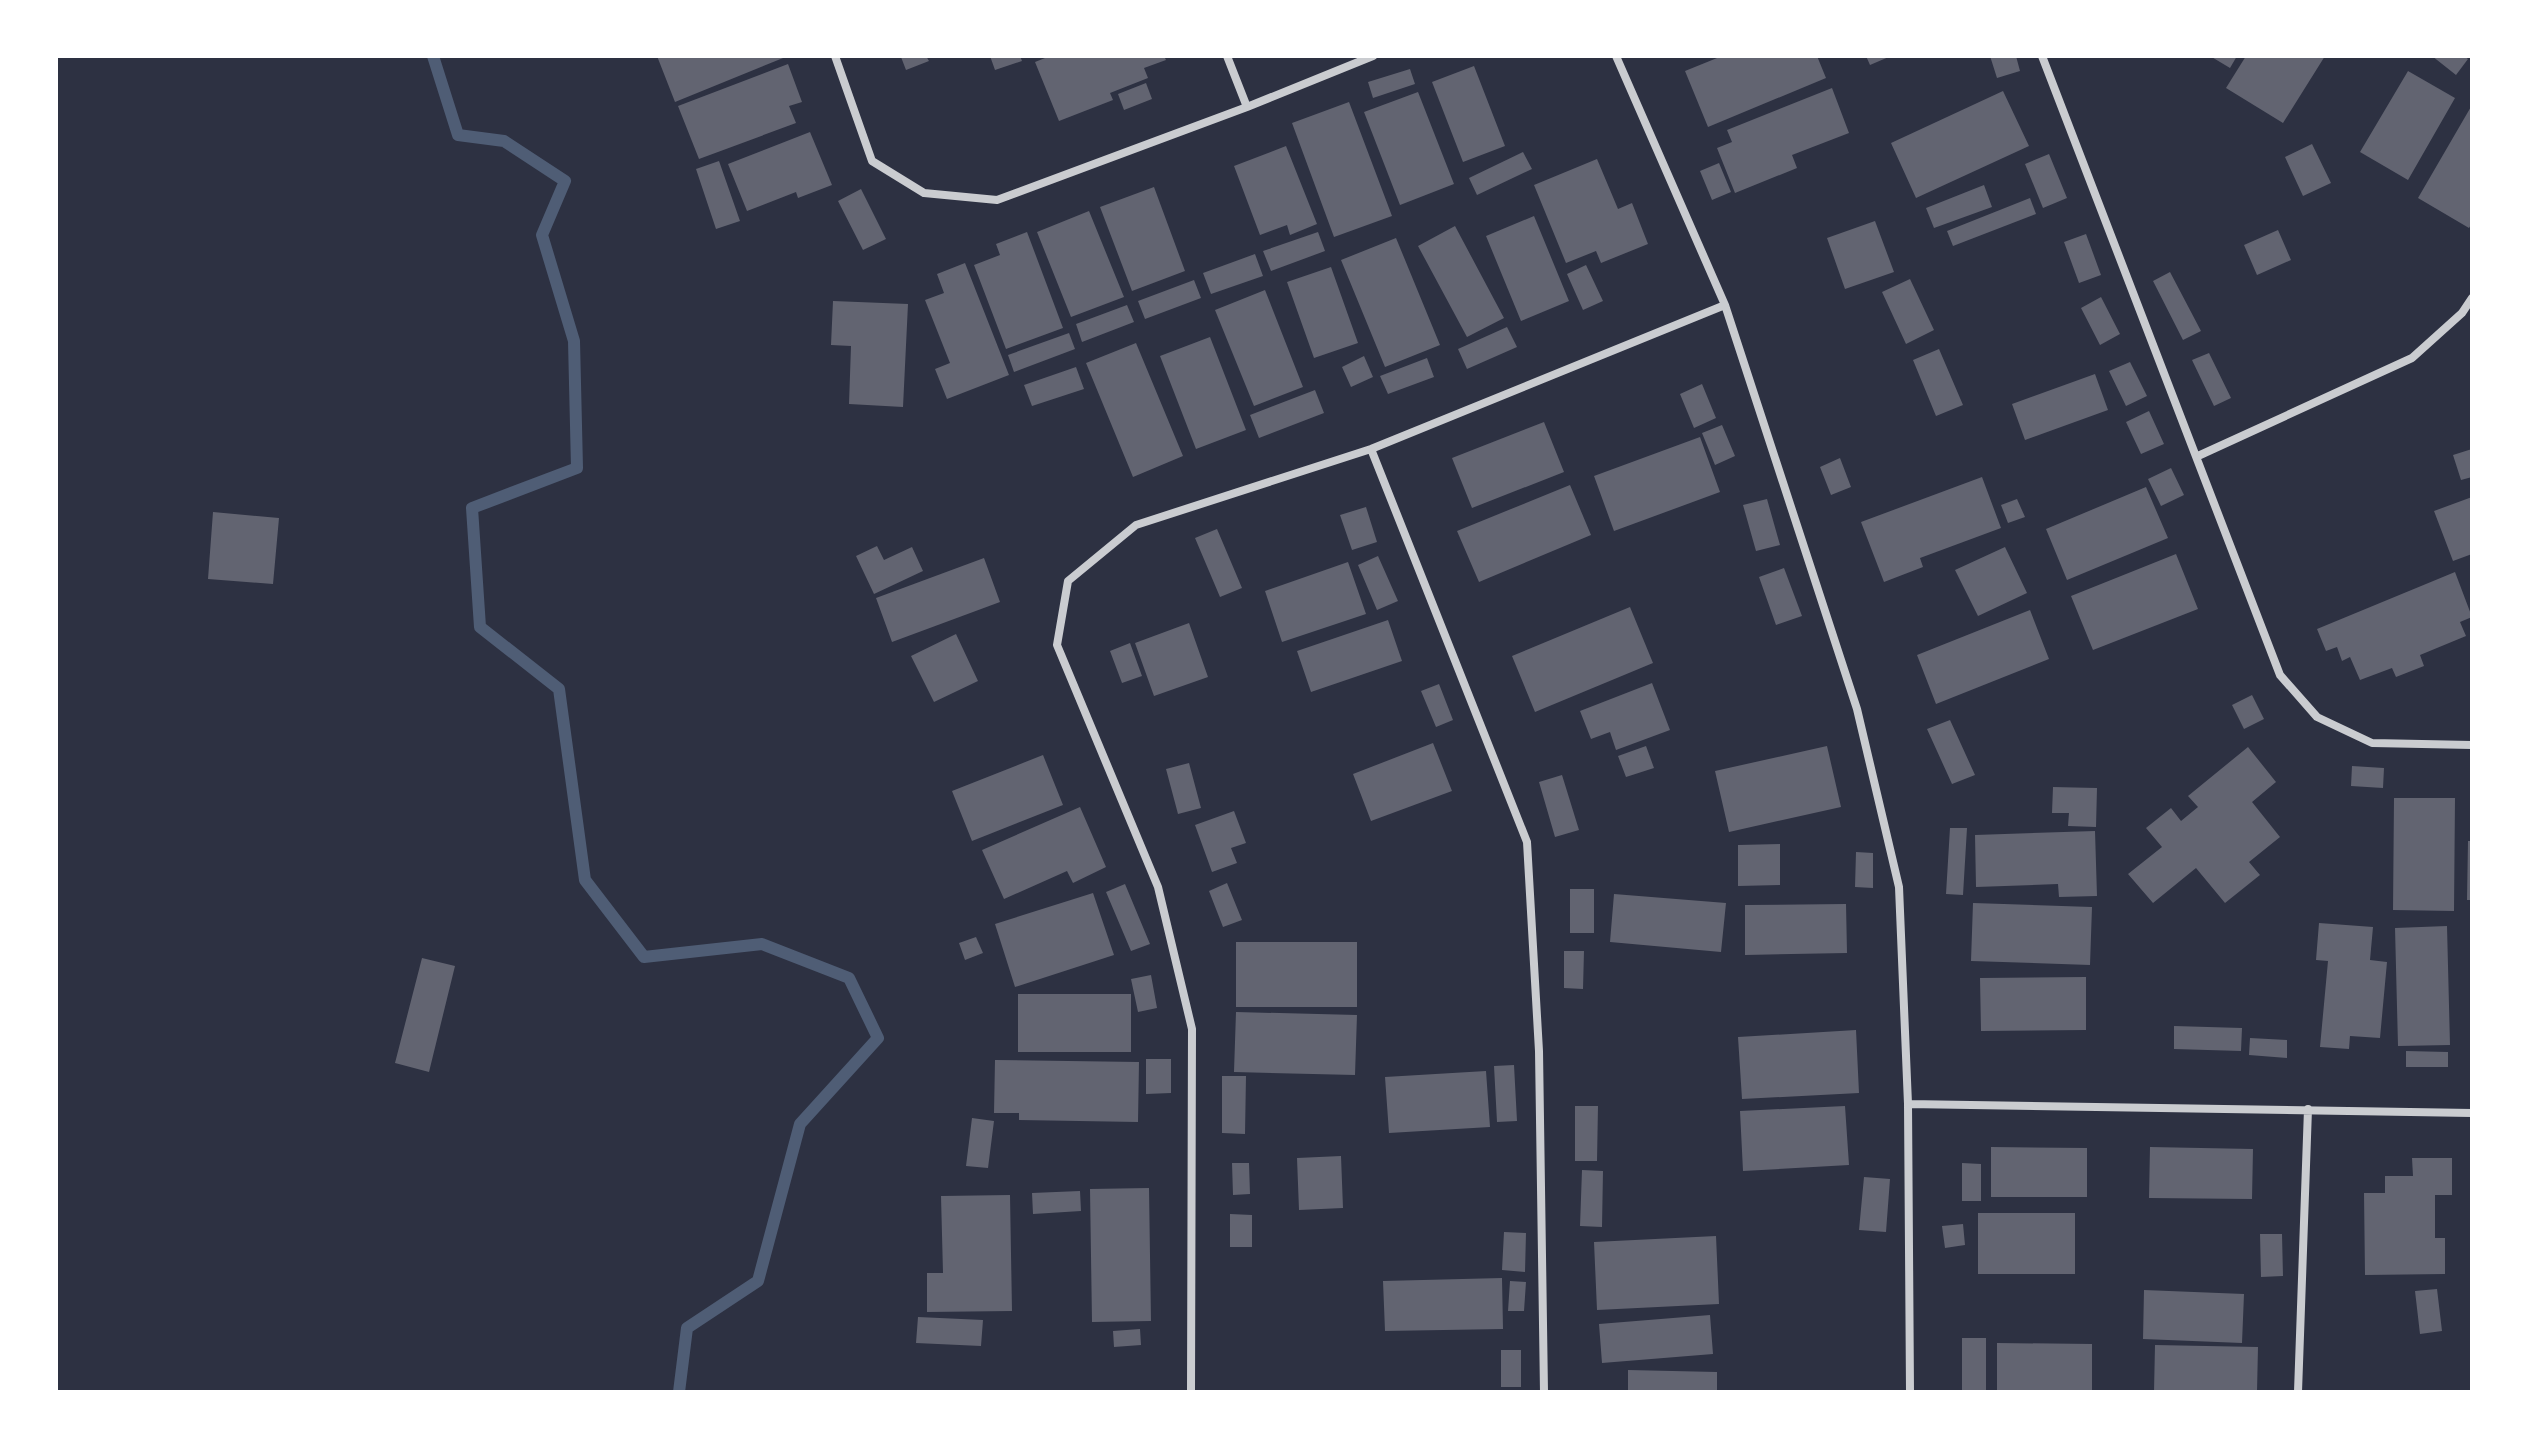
<svg xmlns="http://www.w3.org/2000/svg" width="2528" height="1448" viewBox="0 0 2528 1448" font-family="Helvetica,sans-serif">
	<rect width="100%" height="100%" fill="#2d3142"/>
	<g fill="none" stroke-linecap="round" stroke-linejoin="round">
		<path stroke="#4f5d75" stroke-width="12" d="M433 56 458 135 504 141 565 181 542 235 574 341 577 468 472 508 480 627 559 689 585 880 644 957 762 944 849 978 878 1038 800 1124 758 1281 687 1328 679 1392"/>
	</g>
	<path fill="#626471" d="M657 56H788L675 102Z
		M926 56 929 61 906 70 901 57Z
		M990 56H1020L1022 61 995 70Z
		M1050 56H1164L1166 60 1144 68 1148 78 1110 93 1113 100 1059 121 1035 62Z
		M1722 56H1817L1826 78 1708 127 1685 71Z
		M1866 56H1891L1870 65Z
		M1990 56H2016L2020 71 1997 78Z
		M2210 56H2237L2230 68Z
		M2246 56H2325L2283 123 2226 88Z
		M2432 56H2464L2468 59 2456 75Z
		M788 64 802 102 789 106 796 123 699 159 678 106Z
		M1474 66 1505 146 1463 162 1432 82Z
		M1410 69 1415 84 1373 98 1368 82Z
		M2408 71 2455 98 2408 180 2360 152Z
		M1146 83 1152 99 1124 110 1118 94Z
		M1832 88 1849 133 1792 155 1797 168 1735 193 1717 148 1732 142 1727 130Z
		M2003 91 2029 146 1916 198 1891 143Z
		M1418 92 1454 184 1400 205 1364 112Z
		M1349 102 1392 216 1334 237 1292 123Z
		M2472 105V223L2469 228 2418 198Z
		M810 132 832 185 798 198 796 192 747 211 728 164Z
		M2312 144 2331 183 2303 196 2285 157Z
		M1286 146 1317 224 1290 235 1287 225 1260 235 1234 166Z
		M1523 152 1532 169 1477 195 1469 178Z
		M2049 154 2067 198 2043 208 2025 164Z
		M1597 159 1618 209 1632 203 1648 244 1601 263 1596 251 1566 263 1534 185Z
		M719 161 740 221 716 229 696 169Z
		M1719 163 1731 192 1712 200 1700 171Z
		M1984 185 1992 207 1934 228 1926 208Z
		M1154 187 1185 271 1132 291 1100 207Z
		M861 189 886 239 863 250 838 201Z
		M2030 198 2036 214 1953 246 1947 231Z
		M1089 211 1124 297 1071 317 1037 232Z
		M1534 216 1569 301 1521 321 1486 236Z
		M1875 221 1894 272 1845 289 1827 238Z
		M1455 226 1504 318 1467 337 1418 246Z
		M2278 230 2291 260 2257 275 2244 245Z
		M1027 232 1063 328 1006 349 974 265 1000 255 996 244Z
		M1318 232 1325 251 1271 271 1263 251Z
		M2086 234 2101 275 2079 283 2064 242Z
		M1396 238 1440 345 1385 367 1341 260Z
		M1255 254 1263 276 1211 294 1203 273Z
		M965 263 1009 375 947 399 935 369 950 363 925 300 944 293 937 274Z
		M1586 265 1603 301 1583 310 1567 274Z
		M1331 267 1358 343 1314 358 1287 282Z
		M2170 272 2201 331 2183 340 2153 281Z
		M1910 279 1934 330 1906 344 1882 292Z
		M1194 280 1201 298 1145 319 1138 301Z
		M1265 290 1303 387 1254 406 1215 310Z
		M2101 297 2120 334 2100 345 2081 308Z
		M833 301 908 304 903 407 849 404 851 346 831 345Z
		M1127 305 1134 322 1082 342 1076 324Z
		M1507 327 1517 347 1467 369 1458 349Z
		M1069 333 1075 349 1014 372 1008 355Z
		M1210 337 1246 430 1196 449 1160 356Z
		M1136 343 1183 456 1133 477 1086 363Z
		M1939 349 1963 405 1936 416 1913 360Z
		M2209 353 2231 398 2214 406 2192 360Z
		M1364 356 1373 377 1351 387 1342 367Z
		M1427 358 1434 377 1388 394 1380 376Z
		M2130 362 2147 396 2126 406 2109 371Z
		M1076 367 1084 389 1032 406 1024 385Z
		M2095 374 2108 410 2025 440 2012 404Z
		M1702 384 1716 418 1694 428 1680 394Z
		M1315 390 1324 413 1259 438 1250 415Z
		M2149 411 2164 444 2141 454 2126 422Z
		M1544 422 1564 472 1472 508 1452 458Z
		M1722 425 1735 456 1715 465 1702 433Z
		M1700 437 1720 492 1614 531 1594 476Z
		M2472 449V477L2461 480 2453 455Z
		M1840 458 1851 487 1831 495 1820 467Z
		M2171 468 2184 495 2161 506 2148 479Z
		M1982 477 2001 528 1920 558 1923 567 1884 582 1861 522Z
		M1570 485 1591 535 1479 582 1457 531Z
		M2146 487 2168 538 2067 580 2046 529Z
		M2472 497V554L2453 561 2434 511Z
		M1767 499 1780 545 1756 551 1743 505Z
		M2017 499 2025 517 2008 523 2001 505Z
		M1366 507 1377 542 1352 550 1340 515Z
		M213 512 279 518 273 584 208 579Z
		M1217 529 1242 588 1220 597 1195 538Z
		M877 546 884 560 912 547 923 571 874 594 856 556Z
		M2005 547 2027 593 1978 616 1955 570Z
		M2176 554 2198 609 2093 650 2071 596Z
		M1378 556 1398 601 1377 610 1358 565Z
		M984 558 1000 602 892 642 876 598Z
		M1348 562 1366 614 1282 642 1265 591Z
		M1784 568 1802 616 1776 625 1759 577Z
		M2455 572 2472 617 2460 622 2466 636 2420 655 2424 666 2396 677 2392 668 2360 680 2350 657 2342 661 2337 647 2326 651 2317 629Z
		M1630 607 1653 663 1535 712 1512 656Z
		M2030 610 2049 659 1936 704 1917 655Z
		M1388 620 1402 661 1311 692 1297 651Z
		M1189 623 1208 677 1154 696 1135 643Z
		M956 634 978 681 934 702 911 656Z
		M1130 643 1142 676 1122 683 1110 651Z
		M1652 683 1670 730 1616 750 1610 732 1591 739 1580 711Z
		M1439 684 1453 720 1436 727 1421 691Z
		M2252 695 2264 719 2244 729 2232 705Z
		M1950 720 1975 775 1952 784 1927 729Z
		M1433 743 1452 791 1371 821 1353 774Z
		M1646 746 1654 768 1626 777 1618 756Z
		M1827 746 1841 807 1729 832 1715 771Z
		M2248 747 2276 782 2252 802 2280 837 2249 862 2260 875 2225 903 2196 868 2153 903 2128 874 2162 847 2146 828 2171 808 2181 821 2198 807 2188 796Z
		M1043 755 1063 805 972 841 952 791Z
		M1189 763 1201 808 1178 814 1166 769Z
		M2352 766 2384 768 2383 788 2351 786Z
		M1562 775 1579 830 1555 837 1539 782Z
		M2053 787 2097 788 2096 827 2068 826 2069 813H2052Z
		M2394 798H2455L2454 911 2393 910Z
		M1080 807 1106 867 1073 883 1067 871 1004 899 982 850Z
		M1234 811 1246 843 1231 848 1237 863 1212 872 1195 825Z
		M1950 828H1967L1963 895 1946 894Z
		M2095 831 2097 896 2059 897 2058 884 1976 887 1975 835Z
		M2468 841H2472V900H2467Z
		M1780 844V885L1738 886V845Z
		M1856 852 1873 853V888L1855 887Z
		M1227 883 1242 920 1223 927 1209 891Z
		M1125 884 1150 944 1131 951 1106 892Z
		M1570 889H1594V933H1570Z
		M1093 893 1114 955 1015 987 995 924Z
		M1614 894 1726 903 1721 952 1610 942Z
		M1973 903 2092 907 2090 965 1971 961Z
		M1846 904 1847 953 1745 955V905Z
		M2319 923 2373 927 2370 960 2387 962 2380 1038 2350 1036 2349 1049 2320 1047 2328 961 2316 960Z
		M2447 926 2450 1045 2398 1046 2395 928Z
		M976 937 983 953 965 960 959 943Z
		M1236 942H1357V1007H1236Z
		M1564 951H1584L1583 989 1564 988Z
		M422 958 455 966 429 1072 395 1063Z
		M1151 975 1157 1008 1138 1012 1131 979Z
		M2086 977V1030L1981 1031 1980 978Z
		M1018 994H1131V1052H1018Z
		M1236 1012 1357 1015 1355 1075 1234 1072Z
		M2174 1026 2242 1028 2241 1051 2174 1049Z
		M1856 1030 1859 1093 1742 1099 1738 1037Z
		M2250 1038 2287 1040V1058L2249 1055Z
		M2406 1051 2448 1052V1067H2406Z
		M1146 1059H1171V1093L1146 1094Z
		M995 1060 1139 1062 1138 1122 1019 1120V1113H994Z
		M1514 1065 1517 1121 1497 1122 1494 1066Z
		M1486 1071 1490 1127 1389 1133 1385 1077Z
		M1222 1076H1246L1245 1134 1222 1133Z
		M1575 1106H1598L1597 1161H1575Z
		M1845 1106 1849 1165 1743 1171 1740 1111Z
		M972 1118 994 1121 988 1168 966 1166Z
		M1991 1147 2087 1148V1197H1991Z
		M2150 1147 2253 1149 2252 1199 2149 1198Z
		M1341 1156 1343 1208 1299 1210 1297 1158Z
		M2412 1158H2452V1195H2435V1238H2445V1274L2365 1275 2364 1193H2385V1176H2413Z
		M1232 1163H1249L1250 1194 1233 1195Z
		M1962 1163 1981 1164V1201H1962Z
		M1582 1170 1603 1171 1602 1227 1580 1226Z
		M1864 1177 1890 1179 1886 1232 1859 1230Z
		M1149 1188 1151 1321 1092 1322 1090 1189Z
		M1080 1191 1081 1211 1033 1214 1032 1193Z
		M1010 1195 1012 1311 927 1312V1273H943L941 1196Z
		M1978 1213H2075V1274H1978Z
		M1230 1214 1252 1215V1247H1230Z
		M1963 1224 1965 1245 1945 1248 1942 1226Z
		M1504 1232 1526 1233 1525 1272 1502 1270Z
		M2260 1234H2282L2283 1276 2261 1277Z
		M1716 1236 1719 1304 1597 1310 1594 1242Z
		M1502 1278 1503 1329 1385 1331 1383 1281Z
		M1510 1281 1526 1282 1524 1311H1508Z
		M2437 1289 2442 1331 2420 1334 2415 1291Z
		M2144 1290 2244 1294 2242 1343 2143 1339Z
		M1710 1315 1713 1354 1602 1363 1599 1324Z
		M918 1317 983 1320 981 1346 916 1343Z
		M1140 1329 1141 1345 1114 1347 1113 1331Z
		M1962 1338H1986V1392H1962Z
		M1997 1343 2092 1344V1392H1997Z
		M2155 1345 2258 1347 2257 1392H2154Z
		M1501 1350H1521V1387H1501Z
		M1628 1370 1717 1372V1392H1628Z"/>
	<g fill="none" stroke-linecap="round" stroke-linejoin="round">
		<path stroke="#caccd0" stroke-width="8" d="M835 56 872 161 924 193 997 200 1247 107
			M1227 56 1247 107 1373 56
			M1616 56 1725 305 1857 709 1899 887 1908 1104 1910 1392
			M2042 56 2280 675 2317 717 2372 743 2472 745
			M1371 449 1527 842 1539 1051 1544 1392
			M2198 456 2412 358 2462 313 2472 298
			M1908 1104 2472 1113
			M1191 1392 1192 1029 1158 887 1057 645 1068 581 1136 525 1371 449 1725 305
			M2298 1392 2308 1109"/>
	</g>
	<rect width="2528" height="1448" fill="none" stroke="#ffffff" stroke-width="116"/>
</svg>
